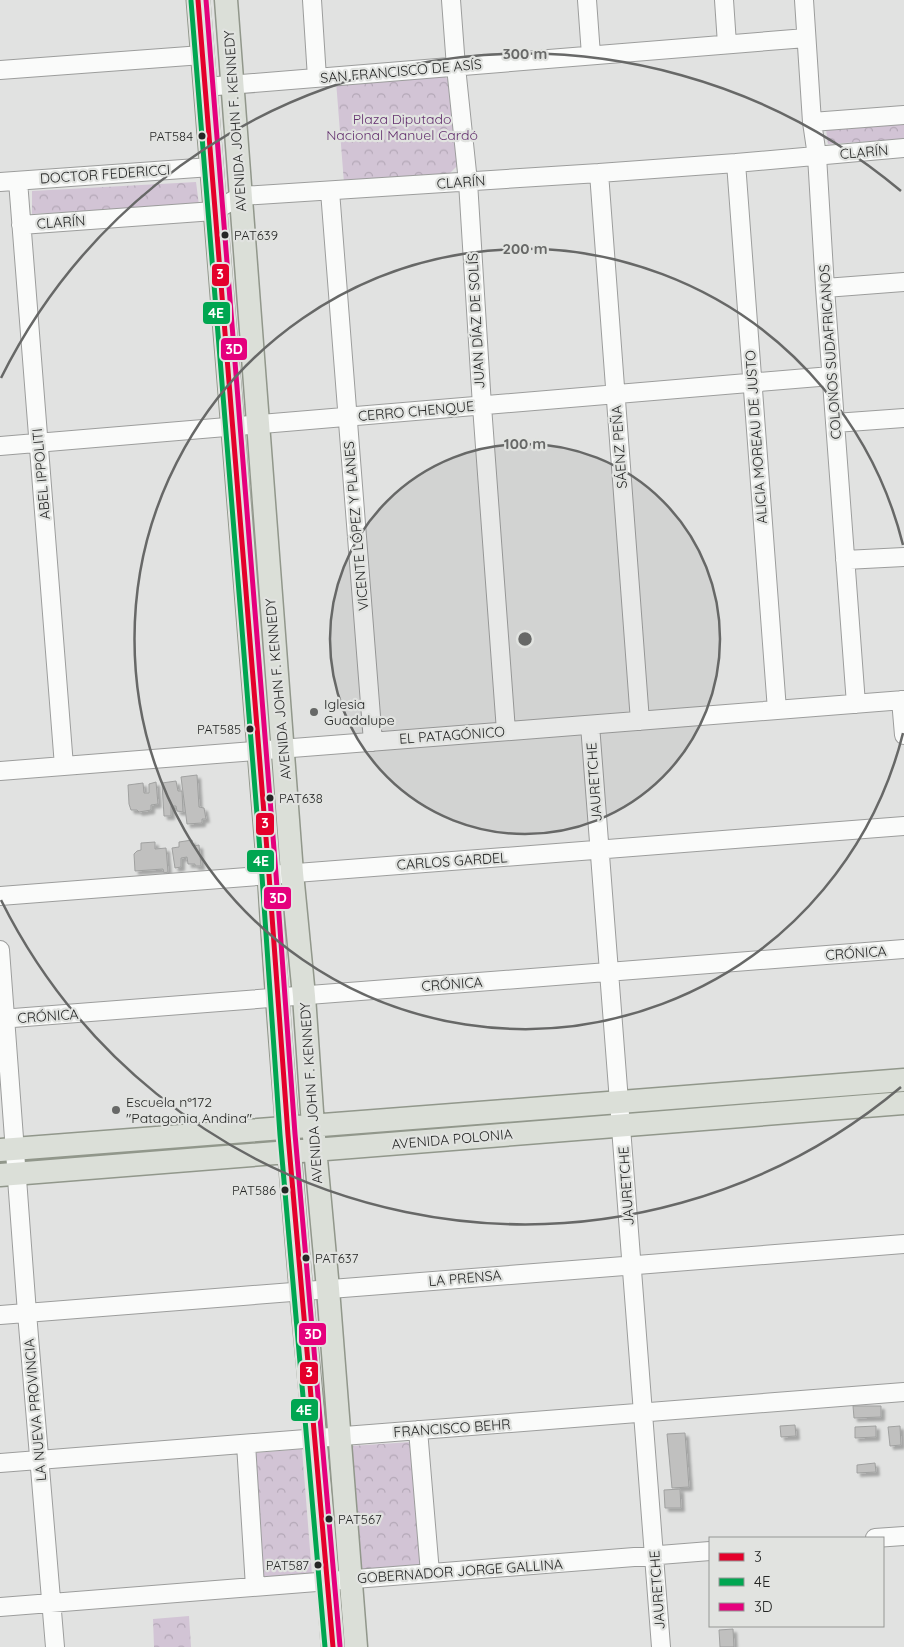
<svg xmlns="http://www.w3.org/2000/svg" width="904" height="1647" viewBox="0 0 904 1647" font-family="Quicksand,sans-serif">
	<defs>
		<pattern id="forest-crowns" width="20" height="18" patternUnits="userSpaceOnUse" patternTransform="scale(1.25)"><rect width="20" height="18" fill="#d2c4d5"/><path d="M2 6a3 3 0 1 1 6 0M12 15a3 3 0 1 1 6 0" fill="none" stroke="#b4a8b7"/></pattern>
		<filter id="shadow"><feDropShadow dx="3.5" dy="3.5" stdDeviation="1" flood-color="#0004"/></filter>
	</defs>
	<rect width="100%" height="100%" fill="#e1e2e1"/>
	<path fill="url(#forest-crowns)" d="M441 74 449 80 459 164 448 175 344 183 336 81Z
		M904 123V139L828 144 826 129Z
		M196 182 199 205 32 214V191Z
		M411 1442 421 1566 361 1571 351 1446Z
		M302 1449 312 1575 264 1579 254 1453Z
		M189 1616 191 1647H154L153 1619Z"/>
	<path fill="#c0c0bf" stroke="#a0a1a0" filter="url(#shadow)" d="M197 775 199 807 204 808 206 819H202V823L187 824 181 777Z
		M176 781 178 791H182L183 812 177 811 176 806H171V816H164L162 783Z
		M156 782 158 804 151 805V810L139 812 137 810H131L129 804 128 785 143 783 144 793H149V784Z
		M192 840 193 846 199 845 201 866H195V864H188L187 857 181 858V867L175 868 172 848 179 847V842Z
		M155 842V849L166 848 168 872 164 873 163 869 135 871 134 854 137 851 141 850V843Z
		M853 1406H881V1417L854 1418Z
		M795 1425 796 1436 781 1437 780 1426Z
		M876 1426V1437L855 1438V1427Z
		M900 1426 901 1445 890 1446 888 1427Z
		M685 1433 689 1487 672 1488 667 1434Z
		M875 1463 876 1472 857 1473V1465Z
		M680 1489 681 1508H665L664 1490Z
		M733 1629 734 1647H720L719 1630Z"/>
	<g fill="none" stroke-linecap="round" stroke-linejoin="round">
		<g stroke="#9c9d9c" stroke-width="20">
			<path id="minor" d="M312 0 317 78
				M451 0 456 67 468 182 482 406 506 731
				M587 0 591 55
				M724 0 727 44
				M804 0 812 122 817 156 825 288 856 704
				M0 70 202 55
				M205 87 806 38
				M812 122 904 115
				M736 163 777 710
				M599 173 640 721
				M18 181 64 766
				M0 182 211 167
				M330 191 373 742
				M21 225 214 211 241 196 599 173 736 163 904 148
				M825 288 904 282
				M835 423 904 418
				M0 446 831 376
				M845 560 904 557
				M901 700 904 735
				M590 725 661 1647
				M0 771 904 700
				M0 896 904 826
				M0 950 27 1313 55 1647
				M0 1019 904 949
				M0 1315 904 1244
				M418 1430 430 1573
				M246 1444 255 1587
				M0 1463 904 1392
				M875 1538 904 1536
				M0 1607 710 1551"/>
		</g>
		<g stroke="#91978b" stroke-width="25">
			<path id="major" d="M198 0 269 875C277 1014 289 1152 301 1290 312 1409 325 1528 333 1647
				M226 0 292 873 304 996 313 1126 328 1289 356 1647
				M0 1150 904 1080
				M0 1175 904 1103"/>
		</g>
		<use href="#minor" stroke="#fafbfa" stroke-width="18"/>
		<use href="#major" stroke="#dbdfd8" stroke-width="22"/>
		<g stroke="#e1e3e0" stroke-width="9">
			<path id="bus-1" d="M198 0 269 875 288 1135 333 1647"/>
		</g>
		<g stroke="#e1e3e0" stroke-width="9">
			<path id="bus-2" d="M191 1 262 876 280 1135 325 1647"/>
		</g>
		<g stroke="#e1e3e0" stroke-width="9">
			<path id="bus-3" d="M206 0 276 874 295 1134 340 1646"/>
		</g>
		<use href="#bus-1" stroke="#e4002b" stroke-width="5"/>
		<use href="#bus-2" stroke="#00a651" stroke-width="5"/>
		<use href="#bus-3" stroke="#e5007d" stroke-width="5"/>
	</g>
	<circle cx="525" cy="639" r="195" fill="#676867" fill-opacity=".12"/>
	<g fill="none" stroke="#676867" stroke-width="2.5">
		<circle cx="525" cy="639" r="195"/>
		<path d="M903 733A390 390 0 1 1 903 545"/>
		<path d="M901 1087A585 585 0 0 1 1 900M1 378A585 585 0 0 1 901 191"/>
	</g>
	<g fill="#252625" stroke="#e1e3e0" stroke-width="2">
		<circle cx="202" cy="136" r="4.5"/>
		<circle cx="225" cy="235" r="4.5"/>
		<circle cx="250" cy="729" r="4.5"/>
		<circle cx="270" cy="798" r="4.5"/>
		<circle cx="285" cy="1190" r="4.5"/>
		<circle cx="306" cy="1258" r="4.5"/>
		<circle cx="329" cy="1519" r="4.5"/>
		<circle cx="318" cy="1565" r="4.5"/>
	</g>
	<g fill="#676867" stroke="#e1e3e0" stroke-width="2">
		<circle cx="314" cy="712" r="5"/>
		<circle cx="116" cy="1110" r="5"/>
	</g>
	<g text-anchor="middle" dominant-baseline="central" stroke-width="4.5" stroke-linejoin="round" paint-order="stroke">
		<g font-size="13" fill="#252625" stroke="#e1e3e0" text-anchor="end">
			<text x="193" y="136">PAT584</text>
			<text x="234" y="235" text-anchor="start">PAT639</text>
			<text x="241" y="729">PAT585</text>
			<text x="279" y="798" text-anchor="start">PAT638</text>
			<text x="276" y="1190">PAT586</text>
			<text x="315" y="1258" text-anchor="start">PAT637</text>
			<text x="338" y="1519" text-anchor="start">PAT567</text>
			<text x="309" y="1565">PAT587</text>
		</g>
		<g font-size="14" fill="#252625" stroke="#e1e3e0">
			<text transform="translate(401 71) rotate(-5)">SAN FRANCISCO DE ASÍS</text>
			<text transform="translate(235 121) rotate(-94)">AVENIDA JOHN F. KENNEDY</text>
			<text transform="translate(864 152) rotate(-5)">CLARÍN</text>
			<text transform="translate(105 174) rotate(-4)">DOCTOR FEDERICCI</text>
			<text transform="translate(461 182) rotate(-4)">CLARÍN</text>
			<text transform="translate(61 222) rotate(-4)">CLARÍN</text>
			<text transform="translate(476 321) rotate(-93)">JUAN DÍAZ DE SOLÍS</text>
			<text transform="translate(830 352) rotate(-94)">COLONOS SUDAFRICANOS</text>
			<text transform="translate(416 411) rotate(-5)">CERRO CHENQUE</text>
			<text transform="translate(756 437) rotate(-94)">ALICIA MOREAU DE JUSTO</text>
			<text transform="translate(619 447) rotate(-94)">SÁENZ PEÑA</text>
			<text transform="translate(41 474) rotate(-95)">ABEL IPPOLITI</text>
			<text transform="translate(356 526) rotate(-95)">VICENTE LÓPEZ Y PLANES</text>
			<text transform="translate(278 689) rotate(-95)">AVENIDA JOHN F. KENNEDY</text>
			<text transform="translate(452 735) rotate(-4)">EL PATAGÓNICO</text>
			<text transform="translate(594 782) rotate(-94)">JAURETCHE</text>
			<text transform="translate(452 861) rotate(-4)">CARLOS GARDEL</text>
			<text transform="translate(856 953) rotate(-4)">CRÓNICA</text>
			<text transform="translate(452 984) rotate(-4)">CRÓNICA</text>
			<text transform="translate(48 1016) rotate(-4)">CRÓNICA</text>
			<text transform="translate(311 1093) rotate(-94)">AVENIDA JOHN F. KENNEDY</text>
			<text transform="translate(452 1139) rotate(-5)">AVENIDA POLONIA</text>
			<text transform="translate(626 1186) rotate(-94)">JAURETCHE</text>
			<text transform="translate(465 1278) rotate(-5)">LA PRENSA</text>
			<text transform="translate(35 1410) rotate(-95)">LA NUEVA PROVINCIA</text>
			<text transform="translate(452 1428) rotate(-4)">FRANCISCO BEHR</text>
			<text transform="translate(460 1571) rotate(-4)">GOBERNADOR JORGE GALLINA</text>
			<text transform="translate(657 1590) rotate(-94)">JAURETCHE</text>
		</g>
		<g font-size="14" fill="#64316f" stroke="#e1e3e0">
			<text x="402" y="119">Plaza Diputado<tspan x="402" dy="16">Nacional Manuel Cardó</tspan></text>
		</g>
		<g font-size="14" fill="#252625" stroke="#e1e3e0" text-anchor="start">
			<text x="324" y="704">Iglesia<tspan x="324" dy="16">Guadalupe</tspan></text>
			<text x="126" y="1102">Escuela n°172<tspan x="126" dy="16">"Patagonia Andina"</tspan></text>
		</g>
	</g>
	<circle cx="525" cy="639" r="8" fill="#676867" stroke="#e1e3e0" stroke-width="2.5"/>
	<g font-size="15" text-anchor="middle" font-weight="bold" fill="#676867" stroke="#e1e3e0" stroke-width="4.5" stroke-linejoin="round" paint-order="stroke">
		<text x="525" y="59">300 m</text>
		<text x="525" y="254">200 m</text>
		<text x="525" y="449">100 m</text>
	</g>
	<g stroke="#e1e3e0" stroke-width="2">
		<rect x="211" y="263" width="19" height="24" rx="5" fill="#e4002b"/>
		<rect x="202" y="301" width="29" height="24" rx="5" fill="#00a651"/>
		<rect x="220" y="337" width="28" height="24" rx="5" fill="#e5007d"/>
		<rect x="255" y="812" width="20" height="24" rx="5" fill="#e4002b"/>
		<rect x="246" y="849" width="29" height="24" rx="5" fill="#00a651"/>
		<rect x="263" y="886" width="29" height="24" rx="5" fill="#e5007d"/>
		<rect x="298" y="1322" width="29" height="24" rx="5" fill="#e5007d"/>
		<rect x="299" y="1361" width="20" height="24" rx="5" fill="#e4002b"/>
		<rect x="290" y="1398" width="29" height="24" rx="5" fill="#00a651"/>
	</g>
	<g font-size="14" text-anchor="middle" font-weight="bold" fill="#fff">
		<text x="220" y="279">3</text>
		<text x="216" y="318">4E</text>
		<text x="234" y="354">3D</text>
		<text x="265" y="828">3</text>
		<text x="261" y="866">4E</text>
		<text x="278" y="903">3D</text>
		<text x="313" y="1339">3D</text>
		<text x="309" y="1377">3</text>
		<text x="304" y="1415">4E</text>
	</g>
	<rect x="709" y="1537" width="175" height="90" fill="#e1e3e0" stroke="#969795"/>
	<rect x="719" y="1553" width="25" height="8" fill="#e4002b" stroke="#969795"/>
	<text x="754" y="1562" font-size="15" fill="#252625">3</text>
	<rect x="719" y="1578" width="25" height="8" fill="#00a651" stroke="#969795"/>
	<text x="754" y="1587" font-size="15" fill="#252625">4E</text>
	<rect x="719" y="1603" width="25" height="8" fill="#e5007d" stroke="#969795"/>
	<text x="754" y="1612" font-size="15" fill="#252625">3D</text>
</svg>
